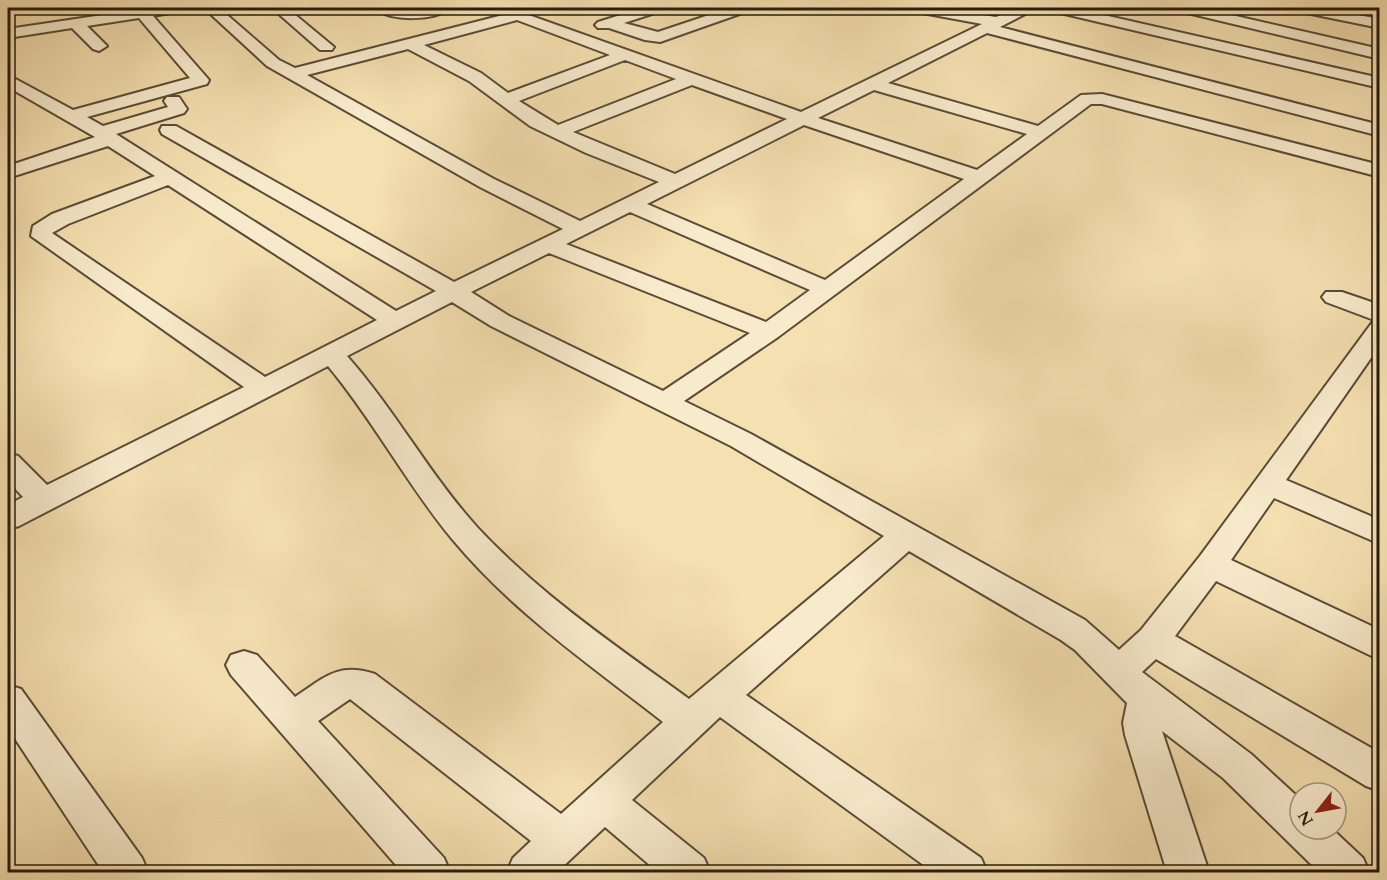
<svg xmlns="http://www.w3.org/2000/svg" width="1387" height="880" viewBox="0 0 1387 880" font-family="Cardo,serif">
	<rect width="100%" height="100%" fill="#f5e0b1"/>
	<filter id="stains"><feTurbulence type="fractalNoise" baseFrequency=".00333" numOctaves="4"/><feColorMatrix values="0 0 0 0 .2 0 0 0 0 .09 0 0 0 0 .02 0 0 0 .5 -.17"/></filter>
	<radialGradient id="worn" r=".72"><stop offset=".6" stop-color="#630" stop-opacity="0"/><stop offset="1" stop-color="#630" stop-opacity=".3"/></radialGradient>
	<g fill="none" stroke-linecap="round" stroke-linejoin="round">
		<g stroke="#5a4c36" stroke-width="4">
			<path id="minor" d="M150 8H183L181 11 153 16 209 80 207 84 87 117 103 126 168 107 164 101 167 97H179L187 109 184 113 116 134 396 311 436 291 162 134 160 130 162 126H176L454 282 563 229 480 187 267 66 204 8H219L279 60 295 68 503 15 490 8H509L801 112 982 24 917 12 910 8H939L996 17 1016 8H1033L1031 11 1000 27 1380 125V136L987 33 888 83 1038 126 1081 95 1102 94 1380 165V177L1102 104H1091L778 337 684 401 751 434 1085 620 1119 650 1141 630 1200 556 1374 320 1326 302 1322 297 1326 292H1342L1380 305V345L1286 480 1380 520V544L1274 498 1231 560 1380 630V660L1216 581 1175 636 1380 753V791L1366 786 1156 659 1142 672 1251 754 1300 799V829H1332L1363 858 1369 872H1319L1223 778 1162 731 1209 872H1167L1125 735 1123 723 1127 703 1075 650 1061 640 909 551 746 695 981 858 987 872H933L720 717 632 800 704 858 710 872H658L605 827 557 872H507L513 858 531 841 350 699 318 721 444 858 450 872H402L231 675 226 665 231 655 244 651 257 655 295 697C325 677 338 662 375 674L561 814 663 722C590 665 512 611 453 540 407 485 374 421 328 366L19 526 8 529V505L23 497 8 481V453L18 456 47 485 244 387 31 236 33 226 52 214 155 176 108 146 8 178V166L95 137 8 87V75L73 110 190 78 139 18 87 26 107 46 99 51 93 49 72 28 8 38V29ZM517 20 610 55 508 93 481 73 424 45ZM408 49 469 81 530 126 586 153 659 182 580 221 494 179 307 75ZM625 60 676 79 558 125 519 101ZM692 85 787 119 675 174 573 132ZM874 90 1027 134 977 170 818 118ZM804 125 964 179 825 280 647 204ZM168 185 377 320 265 377 52 233 68 224ZM630 212 810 290 766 322 566 244ZM549 253 750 333 663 391 509 316 471 292ZM452 302 491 326 731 446 884 536 689 699C616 646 539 594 477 527 429 474 395 410 347 356Z
				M272 8H287L334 47 332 50H320Z
				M375 8H393L400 10 450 8C438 21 387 22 375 8Z
				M643 8H663L661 11 624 23 658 32 730 8H750L748 11 660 42 645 40 609 28H598L595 25 598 22Z
				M1049 8H1073L1380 78V88L1056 12Z
				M1177 8H1201L1380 49V59L1179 11Z
				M1294 8H1320L1380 19V28L1301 12Z
				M8 685 21 689 142 858 148 872H103L8 728Z"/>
		</g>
		<use href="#minor" fill="#f8ebcc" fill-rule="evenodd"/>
	</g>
	<rect width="1387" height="880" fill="none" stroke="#f5e0b1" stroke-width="30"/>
	<rect x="9" y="9" width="1369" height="862" fill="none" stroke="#261b0d" stroke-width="3"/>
	<rect x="15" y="15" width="1357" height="850" fill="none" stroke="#261b0d" stroke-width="1.5"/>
	<g transform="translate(1318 811) rotate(239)"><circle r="28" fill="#f8ebcc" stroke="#a49880" stroke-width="1.5"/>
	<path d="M0-4.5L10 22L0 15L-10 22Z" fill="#8f2418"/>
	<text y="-9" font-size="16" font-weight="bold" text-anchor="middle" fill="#261b0d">N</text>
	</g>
	<rect width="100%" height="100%" filter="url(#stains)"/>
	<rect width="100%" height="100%" fill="url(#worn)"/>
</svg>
